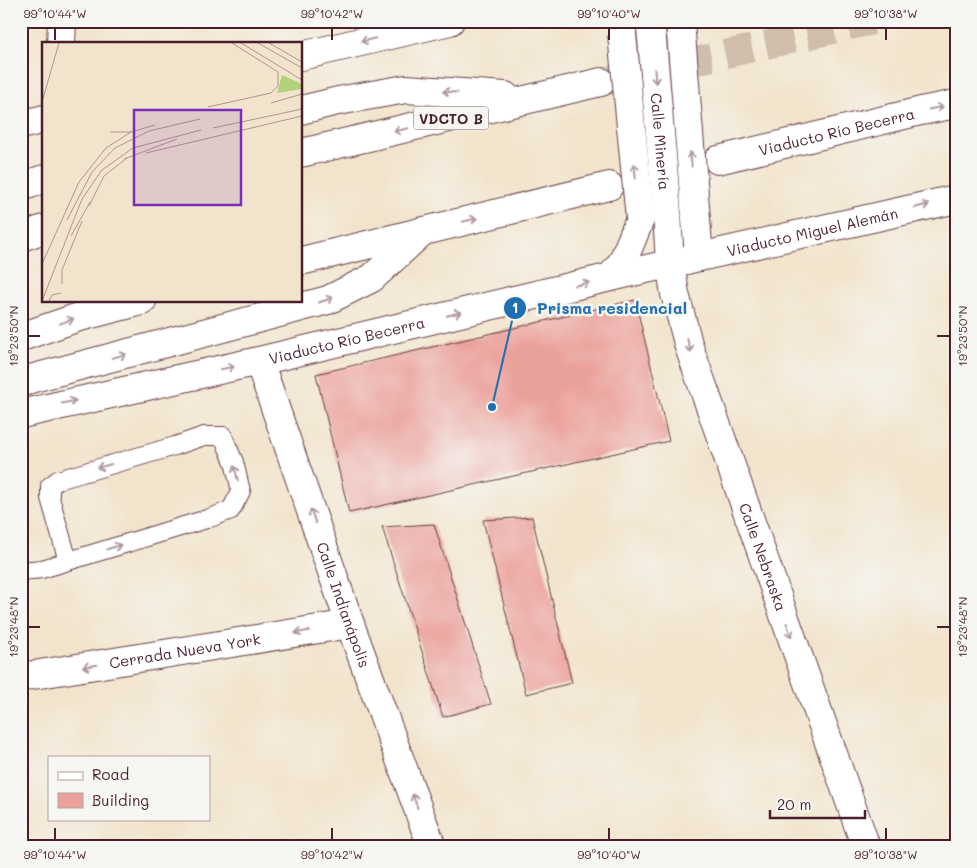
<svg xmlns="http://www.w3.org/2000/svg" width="977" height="868" viewBox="0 0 977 868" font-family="Mali,sans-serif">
	<rect width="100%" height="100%" fill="#f6f6f2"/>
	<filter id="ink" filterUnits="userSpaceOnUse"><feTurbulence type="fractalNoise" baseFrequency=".02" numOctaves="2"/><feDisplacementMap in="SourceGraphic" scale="10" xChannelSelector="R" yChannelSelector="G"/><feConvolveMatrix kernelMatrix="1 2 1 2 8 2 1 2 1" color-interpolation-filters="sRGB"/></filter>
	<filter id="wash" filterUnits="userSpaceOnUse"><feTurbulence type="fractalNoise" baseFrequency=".0096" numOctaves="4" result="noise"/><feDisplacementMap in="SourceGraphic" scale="20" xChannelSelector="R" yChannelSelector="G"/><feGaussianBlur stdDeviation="1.12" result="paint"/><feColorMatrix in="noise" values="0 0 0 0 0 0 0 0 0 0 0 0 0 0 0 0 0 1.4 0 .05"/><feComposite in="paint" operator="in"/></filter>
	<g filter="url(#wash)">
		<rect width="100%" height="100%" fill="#f2e4cc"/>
		<g id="blocks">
			<path fill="#eba19b" d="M635 300 669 441 349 513 316 374Z
				M532 517 572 683 526 694 483 520Z
				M434 524 491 704 443 717 382 527Z"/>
		</g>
	</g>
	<g filter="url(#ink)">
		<use href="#blocks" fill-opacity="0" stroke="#633d43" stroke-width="1"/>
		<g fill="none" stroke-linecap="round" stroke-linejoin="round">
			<path stroke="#d0bdac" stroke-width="28" stroke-dasharray="28 14" stroke-linecap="butt" d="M602 82 872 21"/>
			<g stroke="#633d43" stroke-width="20">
				<path id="lane" d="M21 571 42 569 210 518 231 510 241 491 234 462 223 436H204L175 446 58 480 50 486V498L68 561"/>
			</g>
			<g stroke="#633d43" stroke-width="30">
				<g id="street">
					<path d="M61 44 62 21"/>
					<path id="s1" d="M259 361 350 624 432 847"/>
					<path id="s2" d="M21 677 350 624"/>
				</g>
			</g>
			<g stroke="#633d43" stroke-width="30">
				<g id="secondary">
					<path d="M301 56 450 21"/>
					<path d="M21 125 44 119"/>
					<path d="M695 207 699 257"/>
					<path id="s3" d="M667 214 670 263 675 294 689 347 866 847"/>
					<path d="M611 277 623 261 640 219"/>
					<path id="s4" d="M21 414 259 361 611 277 956 199"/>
				</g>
			</g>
			<g stroke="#633d43" stroke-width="30">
				<g id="highway">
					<path d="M301 110 338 101 406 89 505 96"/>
					<path d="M301 153 601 82"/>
					<path id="s5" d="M718 160 921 111 956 104"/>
					<path d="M21 187 44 179"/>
					<path d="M21 237 44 229"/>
					<path d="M301 261 609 186"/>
					<path d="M21 337 76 318 142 301"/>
					<path d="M21 383 30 379 328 300 372 278 423 231"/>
				</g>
			</g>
			<use href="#lane" stroke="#fff" stroke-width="18"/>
			<use href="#street" stroke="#fff" stroke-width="28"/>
			<use href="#secondary" stroke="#fff" stroke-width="28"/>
			<use href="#highway" stroke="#fff" stroke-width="28"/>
			<g stroke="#633d43" stroke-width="30" stroke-linecap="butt">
				<g id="secondary-bridge">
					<path d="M680 22 695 207"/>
					<path id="s6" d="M651 28 667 214"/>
					<path d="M622 34 640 219"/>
				</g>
			</g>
			<use href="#secondary-bridge" stroke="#fff" stroke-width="28"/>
		</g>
		<defs><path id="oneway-shaft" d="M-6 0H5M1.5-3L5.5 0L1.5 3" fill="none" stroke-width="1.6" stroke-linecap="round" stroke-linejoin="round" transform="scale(1.25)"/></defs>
		<g stroke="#ae9aa0">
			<use href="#oneway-shaft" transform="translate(368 40) rotate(166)"/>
			<use href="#oneway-shaft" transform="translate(655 76) rotate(85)"/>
			<use href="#oneway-shaft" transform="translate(450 92) rotate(-176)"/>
			<use href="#oneway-shaft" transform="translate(936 108) rotate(-11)"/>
			<use href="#oneway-shaft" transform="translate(401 130) rotate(167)"/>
			<use href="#oneway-shaft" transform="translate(691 159) rotate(-95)"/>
			<use href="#oneway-shaft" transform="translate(635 171) rotate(-96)"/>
			<use href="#oneway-shaft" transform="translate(922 206) rotate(-13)"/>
			<use href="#oneway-shaft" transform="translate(470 220) rotate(-14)"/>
			<use href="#oneway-shaft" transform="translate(582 284) rotate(-13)"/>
			<use href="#oneway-shaft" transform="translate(326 300) rotate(-19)"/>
			<use href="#oneway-shaft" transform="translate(454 314) rotate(-14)"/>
			<use href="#oneway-shaft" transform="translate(67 321) rotate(-20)"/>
			<use href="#oneway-shaft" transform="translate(689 345) rotate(73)"/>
			<use href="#oneway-shaft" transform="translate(119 356) rotate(-15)"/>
			<use href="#oneway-shaft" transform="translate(227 368) rotate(-12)"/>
			<use href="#oneway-shaft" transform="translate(69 402) rotate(-12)"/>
			<use href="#oneway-shaft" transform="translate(104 466) rotate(164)"/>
			<use href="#oneway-shaft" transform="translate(236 473) rotate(-105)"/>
			<use href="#oneway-shaft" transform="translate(313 516) rotate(-109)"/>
			<use href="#oneway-shaft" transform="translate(114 547) rotate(-17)"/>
			<use href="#oneway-shaft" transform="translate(789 630) rotate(71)"/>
			<use href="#oneway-shaft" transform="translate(302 632) rotate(171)"/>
			<use href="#oneway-shaft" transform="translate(90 666) rotate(171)"/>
			<use href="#oneway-shaft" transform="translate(415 801) rotate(-110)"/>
		</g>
	</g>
	<path fill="none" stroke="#4a1f2b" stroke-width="2" d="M55 28V40M332 28V40M609 28V40M886 28V40M28 336H40M937 336H950M28 627H40M937 627H950M55 828V840M332 828V840M609 828V840M886 828V840"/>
	<g text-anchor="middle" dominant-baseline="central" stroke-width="5" stroke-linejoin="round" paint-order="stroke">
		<rect fill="#f6f6f2" stroke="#7e6067" stroke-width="1" x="413.5" y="106.5" width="75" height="23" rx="4"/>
		<g font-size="14" font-weight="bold" fill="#4a1f2b">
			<text x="451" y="118">VDCTO B</text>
		</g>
		<g font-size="15" fill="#4a1f2b" stroke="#f6f6f2">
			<text stroke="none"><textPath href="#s5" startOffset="122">Viaducto Río Becerra</textPath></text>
			<text stroke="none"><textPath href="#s6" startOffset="114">Calle Minería</textPath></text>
			<text stroke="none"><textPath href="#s4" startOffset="812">Viaducto Miguel Alemán</textPath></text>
			<text stroke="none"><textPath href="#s4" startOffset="334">Viaducto Río Becerra</textPath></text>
			<text stroke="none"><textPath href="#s3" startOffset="358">Calle Nebraska</textPath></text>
			<text stroke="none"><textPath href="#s1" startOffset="258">Calle Indianápolis</textPath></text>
			<text stroke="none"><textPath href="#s2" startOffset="166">Cerrada Nueva York</textPath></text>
		</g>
	</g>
	<g transform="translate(42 42)">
		<rect width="260" height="260" fill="#f2e4cc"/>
		<path d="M240 33 260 42V47L235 51Z" fill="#b2d27a"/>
		<path fill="none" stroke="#af958c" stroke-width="1" d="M199 1 260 38M216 1 260 26M227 1 260 20M0 60 17 1M229 61 260 52M166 65 229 51 236 44V30L190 1M171 86 260 67M68 90H89L113 83M104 111 260 74M82 117 135 97M47 164 62 134 85 116M25 178 50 130 73 106 107 89 158 77M29 194 48 160M0 222 37 140 64 106 89 90M20 242V228L40 179M0 259 40 157 60 128 91 106 159 88M7 259 10 253 19 251"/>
		<path fill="#7b2cbf" fill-opacity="0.15" stroke="#7b2cbf" stroke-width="2.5" d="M92 68H199V163H92Z"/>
		<rect width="260" height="260" fill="none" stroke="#4a1f2b" stroke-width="2.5"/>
	</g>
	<path fill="none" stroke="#1f6fb2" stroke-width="2" d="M492 407L515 308"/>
	<g fill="#1f6fb2" stroke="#f6f6f2" stroke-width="2">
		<circle cx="492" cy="407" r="5"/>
		<circle cx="515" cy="308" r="12"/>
	</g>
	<g font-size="15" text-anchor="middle" font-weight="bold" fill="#fff">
		<text x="515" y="313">1</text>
	</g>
	<g font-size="16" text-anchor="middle" font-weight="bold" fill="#1f6fb2" stroke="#f6f6f2" stroke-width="5" stroke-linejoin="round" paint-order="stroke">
		<text x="612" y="314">Prisma residencial</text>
	</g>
	<rect width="977" height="868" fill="none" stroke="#f6f6f2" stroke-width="55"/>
	<rect x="48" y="756" width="162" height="65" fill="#f6f6f2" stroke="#b1a0a2"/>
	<rect x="58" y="772" width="25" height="8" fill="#ffffff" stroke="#b1a0a2"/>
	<text x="92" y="780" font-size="15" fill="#4a1f2b">Road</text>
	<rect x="58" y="793" width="25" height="15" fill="#eba19b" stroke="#b1a0a2"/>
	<text x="92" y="806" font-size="15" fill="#4a1f2b">Building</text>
	<path d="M770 810v8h95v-8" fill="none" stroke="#4a1f2b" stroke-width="2.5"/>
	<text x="777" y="810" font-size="15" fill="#4a1f2b" stroke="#f6f6f2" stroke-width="4" paint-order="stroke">20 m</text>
	<rect x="28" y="28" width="922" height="812" fill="none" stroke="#4a1f2b" stroke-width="2"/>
	<g font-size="12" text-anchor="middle" fill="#4a1f2b">
		<text x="55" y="18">99°10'44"W</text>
		<text x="332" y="18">99°10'42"W</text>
		<text x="609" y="18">99°10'40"W</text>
		<text x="886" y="18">99°10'38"W</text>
		<text transform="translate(14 336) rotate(-90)" y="4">19°23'50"N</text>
		<text transform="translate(963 336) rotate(-90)" y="4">19°23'50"N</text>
		<text transform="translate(14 627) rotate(-90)" y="4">19°23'48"N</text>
		<text transform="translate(963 627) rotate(-90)" y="4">19°23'48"N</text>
		<text x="55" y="859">99°10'44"W</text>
		<text x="332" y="859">99°10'42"W</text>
		<text x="609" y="859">99°10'40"W</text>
		<text x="886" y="859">99°10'38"W</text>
	</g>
</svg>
